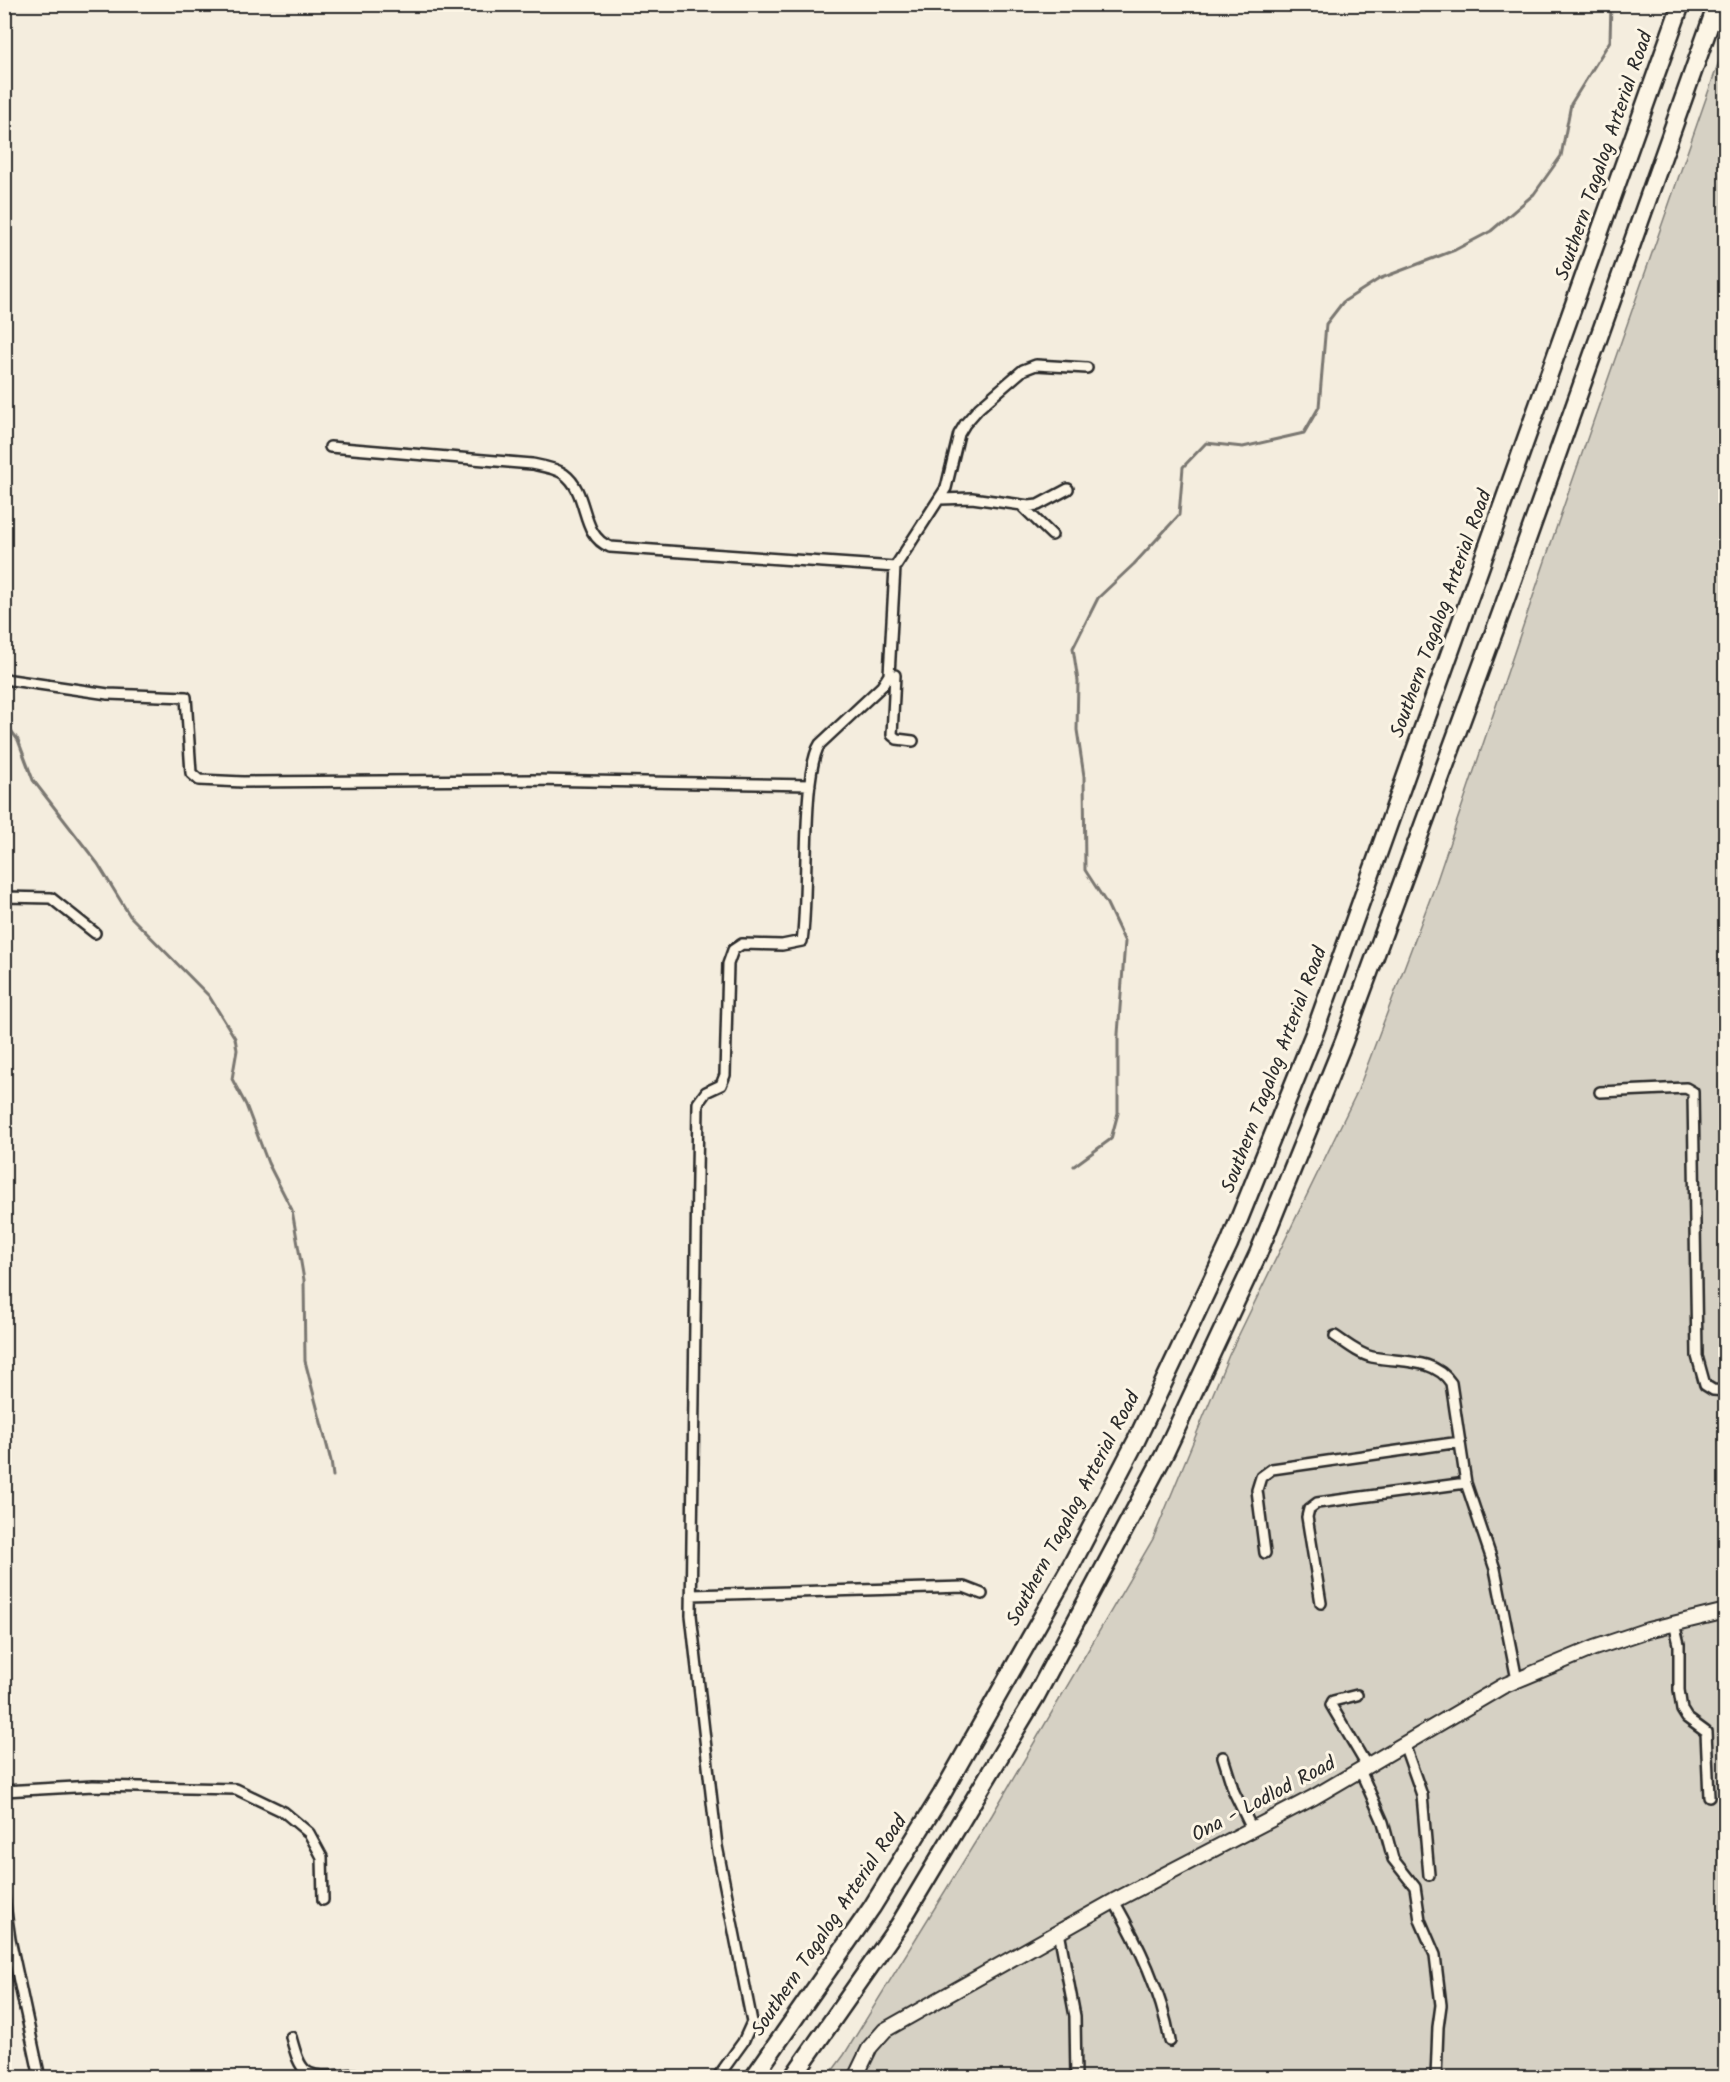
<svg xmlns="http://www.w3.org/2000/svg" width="1730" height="2082" viewBox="0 0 1730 2082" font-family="Kalam,sans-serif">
	<rect width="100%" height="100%" fill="#f4edde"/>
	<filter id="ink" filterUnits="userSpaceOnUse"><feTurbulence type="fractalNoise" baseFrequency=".0167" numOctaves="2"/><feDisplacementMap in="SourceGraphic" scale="12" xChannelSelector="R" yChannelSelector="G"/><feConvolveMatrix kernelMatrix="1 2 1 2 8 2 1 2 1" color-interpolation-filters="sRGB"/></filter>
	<g filter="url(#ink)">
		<path fill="#d6d1c4" stroke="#807e78" stroke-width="1.5" d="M1725 44 1726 1278 1721 1279V1305L1726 1306 1725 2077 827 2078 844 2055 992 1815 1153 1539 1229 1355 1358 1090 1436 883 1563 508Z"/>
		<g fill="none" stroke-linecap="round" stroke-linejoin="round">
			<path stroke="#7a7771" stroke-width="3" d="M4 721 18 740 33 780 98 864 130 916 209 996 235 1038 237 1050 232 1079 246 1105 268 1163 292 1210 304 1280 305 1361 331 1461 333 1476
				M1074 1166 1111 1139 1118 1113V1034L1125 942 1107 904 1085 870 1084 776 1077 730 1078 681 1073 648 1098 598 1134 564 1179 515 1183 467 1206 443 1243 447 1304 433 1319 407 1326 324 1343 302 1379 279 1455 250 1491 231 1534 194 1561 156 1571 104 1610 41 1611 4"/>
			<g stroke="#2b2b2b" stroke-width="14">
				<path id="minor" d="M330 447 532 464C542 466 556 468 564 474 590 493 579 535 610 547L895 567
					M940 499 972 498 1029 506 1038 505 1068 489
					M1021 505 1052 535
					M889 675H895L892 735 897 739 913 741
					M4 679 108 694 186 697 191 773 199 780 243 782 532 780 810 785
					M4 897 51 898 95 933
					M1600 1092 1686 1088 1693 1092 1697 1356 1705 1385 1713 1390 1726 1391
					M1335 1336C1347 1344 1359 1354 1372 1357 1400 1363 1434 1357 1451 1383L1466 1483 1495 1569 1517 1680
					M1265 1553 1257 1490 1261 1477 1272 1469 1460 1442
					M691 1595 964 1587 982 1594
					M1321 1603 1307 1517 1309 1509 1317 1503 1466 1483
					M1674 1623 1679 1644V1690L1682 1710 1687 1718 1706 1732 1709 1797
					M1357 1695 1333 1701 1331 1705 1367 1766
					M1404 1744 1422 1795 1429 1875
					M1223 1757 1234 1792 1252 1829
					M1360 1770 1383 1822 1393 1859 1415 1887 1420 1920 1435 1955 1441 2005 1438 2027 1436 2078
					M4 1791 93 1786 236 1789 284 1812 309 1833 322 1857 323 1900
					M4 1898 10 1939 40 2078
					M1114 1901C1139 1945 1161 1991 1170 2041
					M1059 1932 1075 2016 1076 2078
					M291 2037C301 2074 304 2078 343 2075 352 2074 359 2074 366 2078
					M717 2078 743 2042 752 2022 717 1846 691 1615 698 1103 706 1092 721 1085 725 1075 728 964 733 950 742 944 782 945 802 941C809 898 801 773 820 744L882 686 889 675 895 567 946 488 959 434 965 424 979 408 1023 370 1036 365 1087 368"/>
			</g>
			<g stroke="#2b2b2b" stroke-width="18">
				<path id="secondary" d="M855 2078 870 2047 885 2030 1114 1901 1314 1797 1503 1686 1594 1648 1648 1630 1726 1611"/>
			</g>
			<g stroke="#2b2b2b" stroke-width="21">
				<path id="motorway" d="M753 2078 872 1907 942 1794 1072 1564 1136 1441 1229 1244 1315 1031 1681 4
					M792 2078 899 1925 1036 1696 1165 1453 1258 1254 1344 1041 1501 613 1717 4"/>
			</g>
			<use href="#minor" stroke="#fcf5e5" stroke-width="9"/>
			<use href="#secondary" stroke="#fcf5e5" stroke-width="14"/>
			<use href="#motorway" stroke="#fcf5e5" stroke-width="16"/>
		</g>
	</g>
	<g text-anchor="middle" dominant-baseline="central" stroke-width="6" stroke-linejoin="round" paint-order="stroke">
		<g font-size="20" fill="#2b2b2b" stroke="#fcf5e5">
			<text transform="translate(1605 156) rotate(-71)">Southern Tagalog Arterial Road</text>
			<text transform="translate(1442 614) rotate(-70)">Southern Tagalog Arterial Road</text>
			<text transform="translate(1275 1070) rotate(-69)">Southern Tagalog Arterial Road</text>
			<text transform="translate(1074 1509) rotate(-62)">Southern Tagalog Arterial Road</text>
			<text transform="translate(1264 1800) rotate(-28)">Ona - Lodlod Road</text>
			<text transform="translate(830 1926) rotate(-56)">Southern Tagalog Arterial Road</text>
		</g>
	</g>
	<rect width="1730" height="2082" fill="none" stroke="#fcf5e5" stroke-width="24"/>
	<rect x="12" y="12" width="1706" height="2058" fill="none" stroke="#2b2b2b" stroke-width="2" filter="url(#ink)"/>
</svg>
